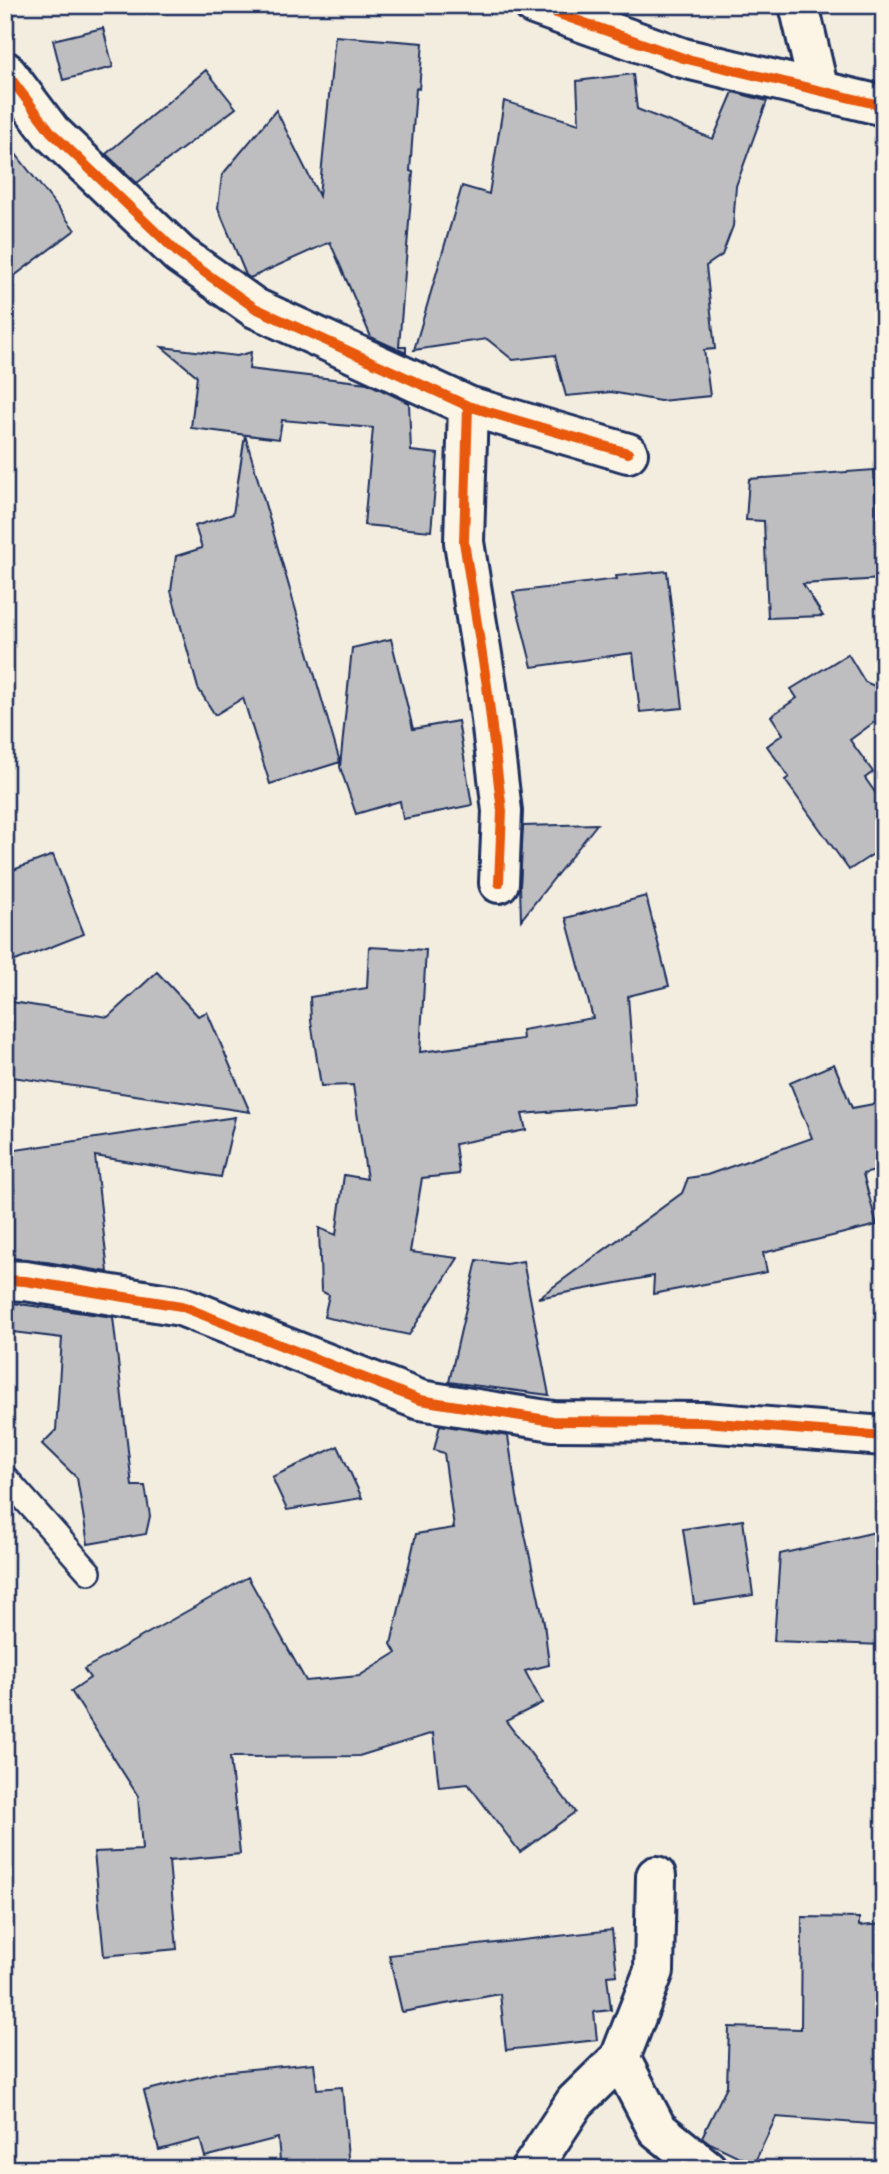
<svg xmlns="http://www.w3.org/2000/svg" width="889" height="2174" viewBox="0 0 889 2174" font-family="'Indie Flower',sans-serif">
	<rect width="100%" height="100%" fill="#f3ede0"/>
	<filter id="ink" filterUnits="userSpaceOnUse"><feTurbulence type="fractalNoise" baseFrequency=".0143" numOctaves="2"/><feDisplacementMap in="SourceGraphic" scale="14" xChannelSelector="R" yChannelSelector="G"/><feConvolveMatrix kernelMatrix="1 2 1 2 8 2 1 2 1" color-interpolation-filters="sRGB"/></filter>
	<g filter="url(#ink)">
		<path fill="#bebec0" stroke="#1b2f5e" stroke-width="2" d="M103 28 113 67 63 80 53 40Z
			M335 36 423 43 419 89 416 88 410 171 413 172 399 347H406V353L371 337 330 242 250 278 246 275 218 208 222 175 276 110 319 196Z
			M206 70 236 108 137 183 106 154Z
			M633 74 637 109 713 139 733 92 767 101 736 186 733 226 722 255 706 266 715 349 704 350 710 396 660 401 611 392 566 396 555 355 513 360 487 339 414 350 462 186 489 194 504 101 579 124 577 81Z
			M5 140 75 230 5 283Z
			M162 347 237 356 251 352 249 369 367 383 409 403 411 451 438 454 431 531 364 525 373 428 282 420 279 439 191 428 197 376Z
			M245 435 340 762 270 784 243 698 215 715 198 688 171 591 176 556 202 548 195 526 233 514Z
			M874 470 881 579 803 584 823 616 768 618 764 521 746 520 749 479Z
			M667 571 683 708 640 712 633 653 532 667 513 592 617 579 616 576Z
			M391 639 413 729 458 721 472 805 403 819 400 801 356 814 340 767 352 648Z
			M848 654 865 682 884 690V715L850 740 873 772 865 778 884 805V847L849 870 785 780 789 777 767 746 783 734 771 716 797 698 791 689Z
			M597 824 521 920 520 886 523 826Z
			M53 855 84 934 5 965V873Z
			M646 896 669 986 628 996 636 1105 522 1114 526 1130 455 1144 459 1174 422 1178 410 1252 458 1258 409 1335 324 1317 329 1295 321 1291 319 1228 336 1235 344 1175 367 1179 353 1085 321 1086 311 1021 310 997 367 988 369 947 426 950 420 1052 523 1039 522 1030 593 1018 566 918Z
			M157 972 198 1016 207 1012 250 1112 5 1076V1001L108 1017Z
			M834 1064 852 1108 884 1102V1169L863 1174 877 1225 763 1253 767 1272 653 1294 654 1276 538 1298 682 1193 688 1178 707 1175 812 1138 790 1083Z
			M235 1117 221 1177 95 1156 108 1272 28 1259 5 1258V1197L15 1196 9 1151Z
			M477 1260 506 1264 523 1261 549 1395 449 1382Z
			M5 1302 113 1317 132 1486H145L150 1516 146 1534 88 1544 77 1478 42 1444 56 1430 62 1338 5 1331Z
			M440 1425 508 1436 517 1497 544 1623 549 1665 525 1671 542 1703 506 1721 575 1812 520 1852 468 1784 439 1787 433 1733 359 1756 230 1757 240 1854 169 1861 177 1949 104 1956 94 1852 142 1850 138 1796 71 1691 90 1678 84 1669 248 1577 306 1681 359 1676 396 1653 391 1644 416 1534 454 1528 444 1453 434 1450Z
			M338 1446 362 1498 287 1510 272 1477Z
			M743 1520 753 1595 694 1604 683 1529Z
			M884 1530V1645L774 1641 780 1554Z
			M802 1917 859 1918V1926L884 1924V2125L776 2117 754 2164 710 2143 702 2137 727 2086 729 2027 801 2029Z
			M612 1930 617 1975 607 1976 611 2010 594 2012 597 2040 506 2050 500 1994 402 2012 389 1955Z
			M314 2063 317 2089 342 2087 349 2169H283V2161H280L278 2138 205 2157 200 2139 159 2150 144 2091 220 2072Z"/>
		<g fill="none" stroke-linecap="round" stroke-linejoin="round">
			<g stroke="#1b2f5e" stroke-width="28">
				<path id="service" d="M5 1477 89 1572"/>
			</g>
			<g stroke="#1b2f5e" stroke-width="44">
				<path id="minor" d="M534 5 683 58 884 106
					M799 5 819 91
					M5 71 51 132 180 255 255 308 468 406 628 453
					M468 406 464 542 487 686 502 811 499 883
					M5 1280 25 1281 181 1306 420 1400 553 1421 704 1422 884 1436
					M620 2058 657 2129 707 2169
					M531 2169 575 2102 620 2058 654 1971 656 1876"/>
			</g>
			<use href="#service" stroke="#fcf5e5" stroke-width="23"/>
			<use href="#minor" stroke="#fcf5e5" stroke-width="38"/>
			<g stroke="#fcf5e5" stroke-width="15">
				<path id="cycleway" d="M534 5 683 58 884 106
					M5 71 51 132 180 255 255 308 468 406 628 453
					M468 406 464 542 487 686 502 811 499 883
					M5 1280 25 1281 181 1306 420 1400 553 1421 704 1422 884 1436"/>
			</g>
			<use href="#cycleway" stroke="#e8590c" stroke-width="10"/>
		</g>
	</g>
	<rect width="889" height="2174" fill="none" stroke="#fcf5e5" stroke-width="28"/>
	<rect x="14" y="14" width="861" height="2146" fill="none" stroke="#1b2f5e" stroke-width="2.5" filter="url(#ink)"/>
</svg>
